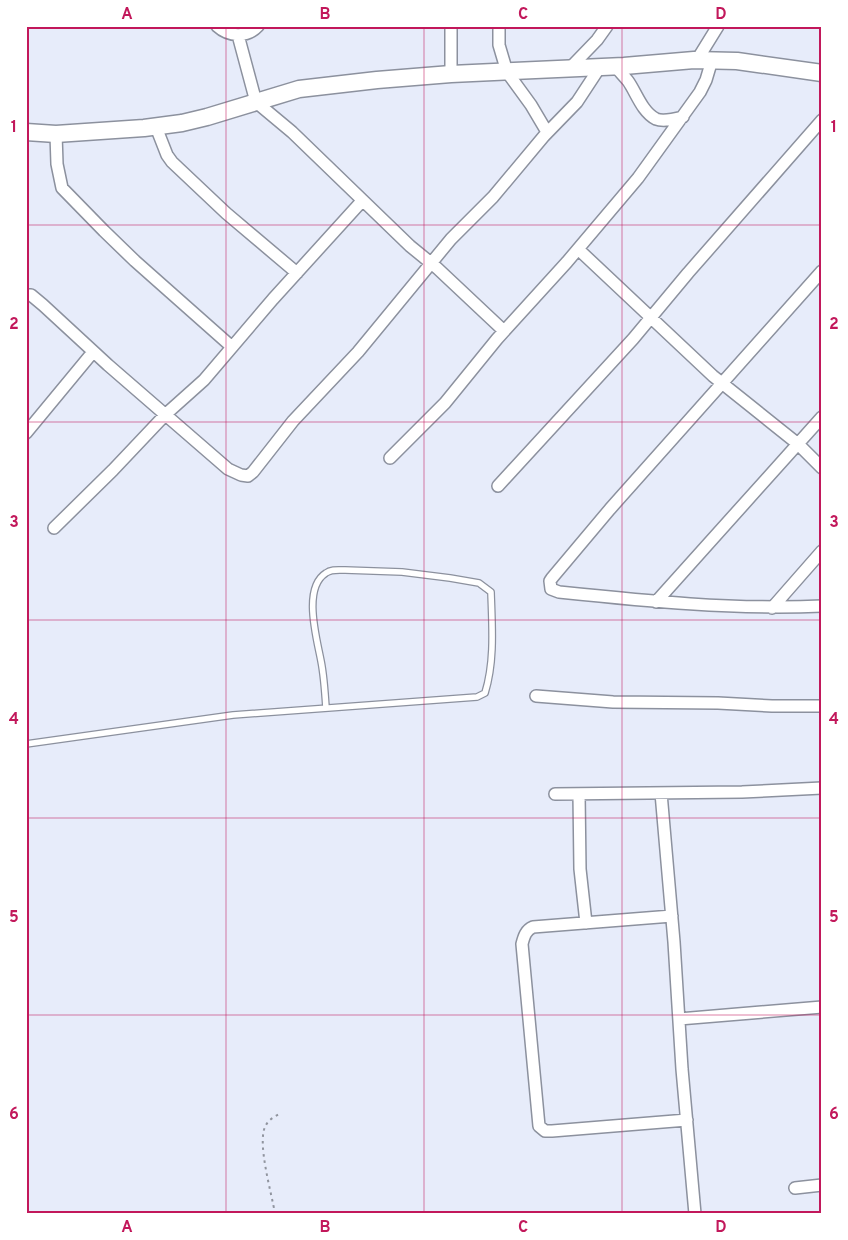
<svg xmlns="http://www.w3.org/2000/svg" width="848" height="1240" viewBox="0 0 848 1240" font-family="Overpass,sans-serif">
	<rect width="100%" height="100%" fill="#e7ecfa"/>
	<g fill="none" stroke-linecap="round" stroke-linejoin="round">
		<g stroke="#8c919e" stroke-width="8">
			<path id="lane" d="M26 744 233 715 477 697 485 693C495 661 492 625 491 592L479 583 450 578 402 572 345 570C338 570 331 569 326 573 302 588 317 639 321 661 324 676 325 692 326 708"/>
		</g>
		<g stroke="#8c919e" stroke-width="14">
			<path id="street" d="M217 26C229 37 247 38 258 26
				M499 26V45L507 72 531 105 547 132
				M238 35 256 102 292 132 410 246 437 268 504 331
				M697 60 718 26
				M615 66C619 71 624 76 628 81 636 92 642 112 656 119 663 122 675 119 683 117
				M569 69 597 40 607 26
				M451 74V26
				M156 127 167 155 172 162 226 213 297 273
				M56 134 57 164 62 188 104 231 135 261 232 347
				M578 249 713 376 798 444 822 468
				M822 271 610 509 552 578 550 581 551 589 559 592C646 601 734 610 822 606
				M26 295H31L43 305 108 365 228 469 241 475 248 476 253 472 293 421 358 352 451 239 493 197 544 136 577 102 600 67
				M26 433 93 352
				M390 458 445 403 497 339 567 262 638 178 700 92 706 80 712 60
				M498 486 633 339 688 273 822 120
				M54 528 113 470 166 414 204 380 273 299 362 201
				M656 602 822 417
				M772 608 822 551
				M536 696 613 702 718 703 772 706H822
				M661 793 674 942 682 1069 695 1214
				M555 794 742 792 822 788
				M579 794 580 869 586 923
				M672 916 533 927C526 930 524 936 522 944L539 1126 545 1131H552L687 1120
				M679 1019 822 1007
				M795 1188 822 1185"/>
		</g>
		<g stroke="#8c919e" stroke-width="19">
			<path id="secondary" d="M26 132 56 134 144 128 182 123 207 117 299 89 377 80 451 74 624 66 694 60 737 61 822 73"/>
		</g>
		<path stroke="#90949e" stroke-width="2" stroke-dasharray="2.5 4" stroke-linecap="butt" d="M275 1214C272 1194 256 1141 266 1125 269 1119 276 1116 281 1113"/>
		<use href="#lane" stroke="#fff" stroke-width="5.5"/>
		<use href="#street" stroke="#fff" stroke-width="11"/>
		<use href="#secondary" stroke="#fff" stroke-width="16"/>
	</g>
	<path fill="none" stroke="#c2185b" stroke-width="1" stroke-opacity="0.55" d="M226 26V1214M424 26V1214M622 26V1214M26 225H822M26 422H822M26 620H822M26 818H822M26 1015H822"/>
	<rect width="848" height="1240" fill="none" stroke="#ffffff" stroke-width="55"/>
	<rect x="28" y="28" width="792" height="1184" fill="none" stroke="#c2185b" stroke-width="2"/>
	<g font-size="16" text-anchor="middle" font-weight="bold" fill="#c2185b">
		<text x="127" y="19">A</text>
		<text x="325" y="19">B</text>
		<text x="523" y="19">C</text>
		<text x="721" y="19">D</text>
		<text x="14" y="132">1</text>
		<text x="834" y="132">1</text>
		<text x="14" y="329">2</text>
		<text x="834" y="329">2</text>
		<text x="14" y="527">3</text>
		<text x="834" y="527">3</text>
		<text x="14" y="724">4</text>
		<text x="834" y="724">4</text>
		<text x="14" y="922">5</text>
		<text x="834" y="922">5</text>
		<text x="14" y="1119">6</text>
		<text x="834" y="1119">6</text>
		<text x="127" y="1232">A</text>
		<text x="325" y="1232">B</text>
		<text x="523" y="1232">C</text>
		<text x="721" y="1232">D</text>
	</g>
</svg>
